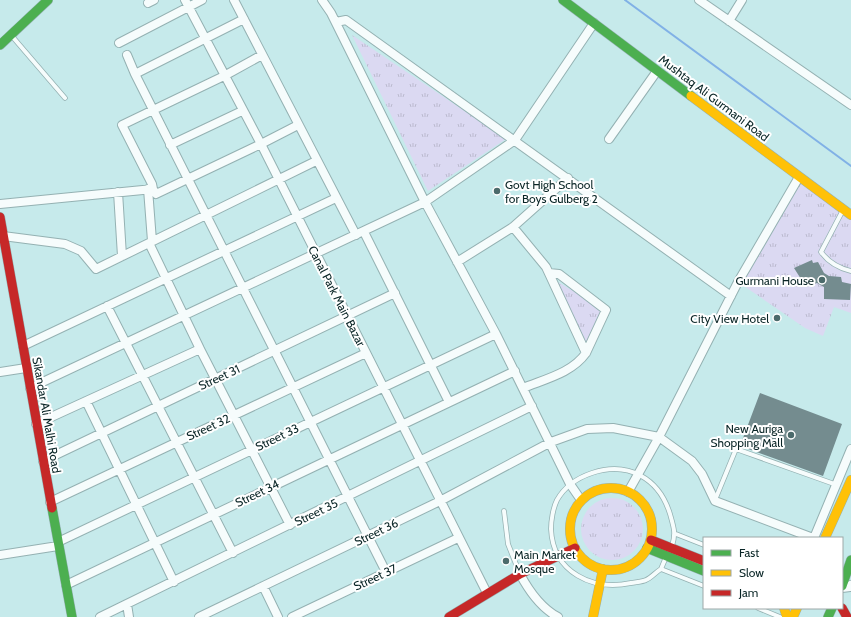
<svg xmlns="http://www.w3.org/2000/svg" width="851" height="617" viewBox="0 0 851 617" font-family="Cabin,sans-serif">
	<defs>
		<pattern id="grass-tufts" width="24" height="20" patternUnits="userSpaceOnUse"><rect width="24" height="20" fill="#dbd9f2"/><path d="M3 7l-1-3M5 7V3M7 7l1-3M15 17l-1-3M17 17v-4M19 17l1-3" fill="none" stroke="#bbbacf"/></pattern>
	</defs>
	<rect width="100%" height="100%" fill="#c6eaeb"/>
	<path fill="url(#grass-tufts)" d="M352 35 506 139 428 191Z
		M799 177 851 215V313L834 307 823 336 805 328 738 282Z
		M556 281 601 307 603 310 585 346Z
		M581 529a31 31 0 1 1 62 0a31 31 0 1 1-62 0Z"/>
	<g fill="none" stroke-linecap="round" stroke-linejoin="round">
		<path stroke="#81b1e6" stroke-width="2" d="M625 0 851 166"/>
	</g>
	<path fill="#748c8f" d="M812 260 813 263 818 262 824 273 829 276 841 277 842 282 851 284 850 300 824 299V287L817 283 806 287 794 268Z
		M760 393 842 424 823 476 740 446Z"/>
	<g fill="none" stroke-linecap="round" stroke-linejoin="round">
		<g stroke="#94b1b2" stroke-width="5.5">
			<path id="lane" d="M11 35 65 98
				M843 210 821 252C829 263 838 268 851 271
				M715 500 736 449 837 485
				M504 511 508 544 520 574
				M676 534 704 545
				M666 557 661 569 704 586
				M661 569C656 572 651 578 646 580 642 582 636 582 631 583 593 591 553 573 551 529 551 521 553 508 557 500 565 486 577 478 592 473 628 461 659 478 670 514 674 528 676 533 672 546
				M758 608 780 617"/>
		</g>
		<g stroke="#94b1b2" stroke-width="10">
			<path id="street" d="M185 0 261 144 487 593
				M234 0 356 235
				M322 0 331 13 425 202 496 334 570 484 581 500
				M699 0 851 105
				M148 3 154 0
				M729 21 742 0
				M336 22 346 20 731 296
				M119 43 202 0
				M127 55 135 74 386 572
				M135 74 244 19
				M609 139 657 71
				M170 145 242 111
				M148 189 152 241
				M153 189 152 184 122 125 224 76 262 55
				M118 192 122 256
				M0 204 153 189 156 194 261 144 298 125
				M513 227 546 267 586 353
				M364 232 449 402
				M3 236 65 244 81 251 96 269 316 161
				M149 243 200 349 290 525
				M457 262 513 227 568 178
				M107 306 233 553
				M23 346 336 198
				M0 372 26 368
				M30 388 425 202 515 140 594 23
				M523 388C545 379 572 373 586 353L606 310 559 274 549 273
				M86 401 174 582
				M36 424 200 349
				M43 461 395 293
				M628 492 659 437 738 282 799 177
				M50 502 366 353
				M814 538 851 449
				M58 542 496 334
				M0 555 58 546
				M520 574C529 591 541 608 558 617
				M66 585 515 371
				M263 586 278 617
				M842 588 850 587 851 585
				M127 604 129 617
				M100 617 532 406
				M199 617 440 501 551 442 587 429 613 428 659 437 692 461 702 474 715 501 813 538
				M292 617 458 538"/>
		</g>
		<g stroke="#94b1b2" stroke-width="10">
			<path id="fast" d="M563 0 691 96
				M0 45 48 0
				M52 508 72 617
				M647 548 704 571
				M842 586 851 560
				M828 617 832 608"/>
		</g>
		<g stroke="#94b1b2" stroke-width="10">
			<path id="slow" d="M691 96 851 215
				M570 529a41 41 0 1 1 82 0a41 41 0 1 1-82 0Z
				M825 538 851 480
				M784 608 787 617
				M593 617 603 569
				M793 617 797 608"/>
		</g>
		<g stroke="#94b1b2" stroke-width="10">
			<path id="jam" d="M0 217 52 508
				M651 540 704 561
				M842 608 847 617
				M449 617 520 574 575 548"/>
		</g>
		<use href="#lane" stroke="#f6fcfc" stroke-width="4"/>
		<use href="#street" stroke="#f6fcfc" stroke-width="8"/>
		<use href="#fast" stroke="#4caf50" stroke-width="9"/>
		<use href="#slow" stroke="#ffc107" stroke-width="9"/>
		<use href="#jam" stroke="#c62828" stroke-width="9"/>
	</g>
	<g fill="#4b6a6b" stroke="#fff" stroke-width="1.5">
		<circle cx="497" cy="191" r="4"/>
		<circle cx="822" cy="280" r="4"/>
		<circle cx="777" cy="318" r="4"/>
		<circle cx="791" cy="435" r="4"/>
		<circle cx="506" cy="561" r="4"/>
	</g>
	<g text-anchor="middle" dominant-baseline="central" stroke-width="4" stroke-linejoin="round" paint-order="stroke">
		<g font-size="12" fill="#092526" stroke="#fff">
			<text transform="translate(714 98) rotate(37)">Mushtaq Ali Gurmani Road</text>
			<text transform="translate(337 296) rotate(63)">Canal Park Main Bazar</text>
			<text transform="translate(219 377) rotate(-25)">Street 31</text>
			<text transform="translate(47 415) rotate(80)">Sikandar Ali Malhi Road</text>
			<text transform="translate(208 427) rotate(-25)">Street 32</text>
			<text transform="translate(277 437) rotate(-26)">Street 33</text>
			<text transform="translate(257 493) rotate(-26)">Street 34</text>
			<text transform="translate(316 512) rotate(-26)">Street 35</text>
			<text transform="translate(376 532) rotate(-26)">Street 36</text>
			<text transform="translate(375 577) rotate(-25)">Street 37</text>
		</g>
		<g font-size="12" fill="#092526" stroke="#fff" text-anchor="end">
			<text x="505" y="184" text-anchor="start">Govt High School<tspan x="505" dy="14">for Boys Gulberg 2</tspan></text>
			<text x="814" y="280">Gurmani House</text>
			<text x="769" y="318">City View Hotel</text>
			<text x="783" y="428">New Auriga<tspan x="783" dy="14">Shopping Mall</tspan></text>
			<text x="514" y="554" text-anchor="start">Main Market<tspan x="514" dy="14">Mosque</tspan></text>
		</g>
	</g>
	<rect x="703" y="537" width="140" height="72" fill="#ffffff" stroke="#9da8a8"/>
	<rect x="711" y="550" width="20" height="6" fill="#4caf50" stroke="#9da8a8"/>
	<text x="739" y="557" font-size="12" fill="#092526">Fast</text>
	<rect x="711" y="570" width="20" height="6" fill="#ffc107" stroke="#9da8a8"/>
	<text x="739" y="577" font-size="12" fill="#092526">Slow</text>
	<rect x="711" y="590" width="20" height="6" fill="#c62828" stroke="#9da8a8"/>
	<text x="739" y="597" font-size="12" fill="#092526">Jam</text>
</svg>
